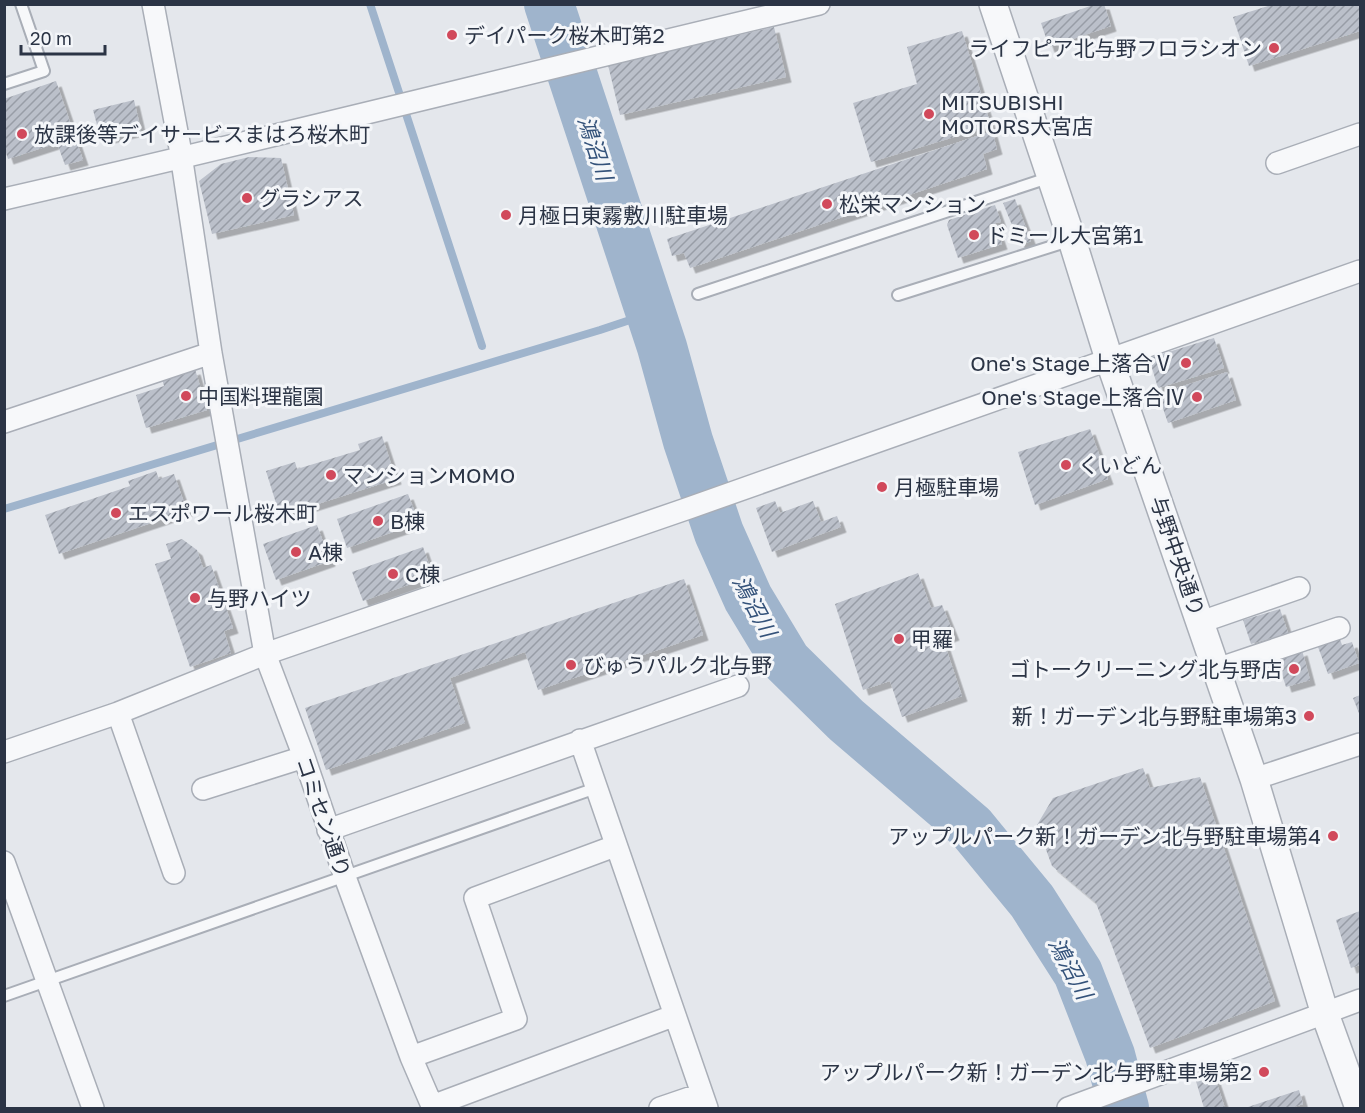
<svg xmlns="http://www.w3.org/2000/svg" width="1365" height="1113" viewBox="0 0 1365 1113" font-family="'Golos Text','Noto Sans JP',sans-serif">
	<defs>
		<pattern id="building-hatch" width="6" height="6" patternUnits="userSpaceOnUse" patternTransform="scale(1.5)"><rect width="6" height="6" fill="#bbc0ca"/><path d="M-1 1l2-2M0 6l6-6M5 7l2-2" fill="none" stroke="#989da6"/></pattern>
		<filter id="shadow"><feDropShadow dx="5.5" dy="5.5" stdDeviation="0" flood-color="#0004"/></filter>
	</defs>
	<rect width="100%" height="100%" fill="#e4e7ec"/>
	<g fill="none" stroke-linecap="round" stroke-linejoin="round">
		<path stroke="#9fb4cc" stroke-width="8" d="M370 4 482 346
			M4 509 600 330 651 313"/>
		<path stroke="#9fb4cc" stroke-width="50" d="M549 4 662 347 688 441 719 533 748 598 786 661 846 720 971 827 1032 901 1078 973 1110 1055 1124 1108"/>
	</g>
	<path fill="url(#building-hatch)" filter="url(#shadow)" d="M1096 4H1104L1111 26 1049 47 1041 23Z
		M1274 4H1360V31L1249 66 1233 17Z
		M774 27 786 77 620 115 608 65Z
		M962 31 991 126 871 162 853 103 917 84 907 47Z
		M56 81 83 160 65 165 57 143 8 159 4 147V99Z
		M134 100 141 130 101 140 93 110Z
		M992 131 997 149 983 154 987 169 690 268 684 253 672 256 667 239Z
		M249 157 281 158 294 215 212 234 199 181 221 164Z
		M1015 199 1031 241 1020 245 1003 203Z
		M995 205 1001 222 995 223 1002 244 958 258 947 225 949 220Z
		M1214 338 1224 368 1158 388 1149 358Z
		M195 369 207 410 146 428 136 395 164 386 162 379Z
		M1227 372 1236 400 1168 423 1158 394Z
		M1090 429 1108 479 1035 505 1018 452Z
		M382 436 396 479 280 516 266 471 295 462 297 469 360 450 358 444Z
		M156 471 159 479 174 474 187 511 59 554 45 515 130 486 128 481Z
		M408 494 419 523 347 548 337 519Z
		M775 501 780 513 813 501 821 522 837 516 841 527 772 552 756 508Z
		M317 525 330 561 276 580 263 544Z
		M182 539 197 550 203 568 211 565 233 628 224 631 231 653 190 667 155 564 171 559 166 544Z
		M423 547 433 576 363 601 352 572Z
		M918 573 931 608 942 605 954 635 943 639 962 696 902 717 890 681 863 690 835 604Z
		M684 579 703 635 538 690 525 652 450 678 465 723 326 770 305 708Z
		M1280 609 1288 633 1251 644 1243 620Z
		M1340 639 1342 645 1352 642 1359 663 1328 674 1318 647Z
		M1302 650 1310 680 1286 687 1277 658Z
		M1360 695V716L1353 698Z
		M1143 768 1150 788 1200 777 1275 1001 1150 1048 1096 903 1052 866 1037 825 1053 798Z
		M1360 911V965L1351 968 1336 920Z
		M1213 1072 1225 1108H1204L1195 1078Z
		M1299 1090 1303 1104 1291 1108H1245Z"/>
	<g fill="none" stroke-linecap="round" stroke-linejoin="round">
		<g stroke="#a9aeb7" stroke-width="14">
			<path id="service" d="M4 84 44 71 21 4
				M698 294 1051 177
				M898 295 1072 240
				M4 996 596 788"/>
		</g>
		<g stroke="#a9aeb7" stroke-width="24">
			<path id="minor" d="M153 4 180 148 211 353 265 654 304 757 345 877 411 1057 433 1108
				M1277 163 1360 134
				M4 199C276 137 547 68 819 4
				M4 422 211 353
				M1201 622 1299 588
				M1217 669 1339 628
				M118 713 174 873
				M580 740 707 1108
				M4 752 118 713 265 654 689 508 1360 271
				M1254 779 1360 744
				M203 789 304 757
				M328 830 738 686
				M4 862 93 1108
				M411 1057 516 1019 475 898 615 846
				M432 1106 673 1016
				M660 1108 701 1094
				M1068 1108 1360 1000"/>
		</g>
		<g stroke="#a9aeb7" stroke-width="30">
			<path id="tertiary" d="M993 4 1072 240 1109 359 1254 779 1325 1014 1359 1108"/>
		</g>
		<use href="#service" stroke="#f7f8fa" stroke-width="10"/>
		<use href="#minor" stroke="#f7f8fa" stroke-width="21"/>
		<use href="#tertiary" stroke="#f7f8fa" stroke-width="27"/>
	</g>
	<g fill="#d1495b" stroke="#f4f6f9" stroke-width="2">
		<circle cx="452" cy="35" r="6"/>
		<circle cx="1274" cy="48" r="6"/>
		<circle cx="929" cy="114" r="6"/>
		<circle cx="22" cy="134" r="6"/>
		<circle cx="247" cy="198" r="6"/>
		<circle cx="827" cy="204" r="6"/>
		<circle cx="506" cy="215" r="6"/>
		<circle cx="974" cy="235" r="6"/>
		<circle cx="1186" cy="363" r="6"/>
		<circle cx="186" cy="396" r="6"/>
		<circle cx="1197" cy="397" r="6"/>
		<circle cx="1066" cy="465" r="6"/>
		<circle cx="331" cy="475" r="6"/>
		<circle cx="882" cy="487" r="6"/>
		<circle cx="116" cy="513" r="6"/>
		<circle cx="378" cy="521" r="6"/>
		<circle cx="296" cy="552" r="6"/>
		<circle cx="393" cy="574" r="6"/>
		<circle cx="195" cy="598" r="6"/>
		<circle cx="899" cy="639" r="6"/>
		<circle cx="571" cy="665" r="6"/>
		<circle cx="1294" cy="669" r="6"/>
		<circle cx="1309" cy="716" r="6"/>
		<circle cx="1333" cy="836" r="6"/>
		<circle cx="1264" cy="1072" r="6"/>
	</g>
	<g text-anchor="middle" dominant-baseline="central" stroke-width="6" stroke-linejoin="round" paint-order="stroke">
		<g font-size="21" fill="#2b3445" stroke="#f4f6f9" text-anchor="start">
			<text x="464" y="35">デイパーク桜木町第2</text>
			<text x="1262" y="48" text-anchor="end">ライフピア北与野フロラシオン</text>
			<text x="941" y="102">MITSUBISHI<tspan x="941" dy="24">MOTORS大宮店</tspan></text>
			<text x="34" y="134">放課後等デイサービスまはろ桜木町</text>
			<text x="259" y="198">グラシアス</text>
			<text x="839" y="204">松栄マンション</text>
			<text x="518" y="215">月極日東霧敷川駐車場</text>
			<text x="986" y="235">ドミール大宮第1</text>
			<text x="1174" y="363" text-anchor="end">One's Stage上落合Ⅴ</text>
			<text x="198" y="396">中国料理龍園</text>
			<text x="1185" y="397" text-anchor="end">One's Stage上落合Ⅳ</text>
			<text x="1078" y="465">くいどん</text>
			<text x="343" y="475">マンションMOMO</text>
			<text x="894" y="487">月極駐車場</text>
			<text x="128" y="513">エスポワール桜木町</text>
			<text x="390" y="521">B棟</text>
			<text x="308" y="552">A棟</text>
			<text x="405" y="574">C棟</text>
			<text x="207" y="598">与野ハイツ</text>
			<text x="911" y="639">甲羅</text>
			<text x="583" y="665">びゅうパルク北与野</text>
			<text x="1282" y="669" text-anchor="end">ゴトークリーニング北与野店</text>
			<text x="1297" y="716" text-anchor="end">新！ガーデン北与野駐車場第3</text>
			<text x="1321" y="836" text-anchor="end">アップルパーク新！ガーデン北与野駐車場第4</text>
			<text x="1252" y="1072" text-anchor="end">アップルパーク新！ガーデン北与野駐車場第2</text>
		</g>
		<g font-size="21" fill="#2b3445" stroke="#f4f6f9">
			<text transform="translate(1178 556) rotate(71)">与野中央通り</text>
			<text transform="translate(324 817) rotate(71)">コミセン通り</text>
		</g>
		<g font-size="22" font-style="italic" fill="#34527a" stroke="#f4f6f9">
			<text transform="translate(596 148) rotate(72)">鴻沼川</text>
			<text transform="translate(755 606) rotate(62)">鴻沼川</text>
			<text transform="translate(1071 968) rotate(62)">鴻沼川</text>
		</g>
	</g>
	<rect width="1365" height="1113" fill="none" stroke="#2b3445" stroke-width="12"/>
	<path d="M21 45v9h84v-9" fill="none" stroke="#2b3445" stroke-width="3"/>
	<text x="30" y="45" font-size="18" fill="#2b3445" stroke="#f4f6f9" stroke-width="4.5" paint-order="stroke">20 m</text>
</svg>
